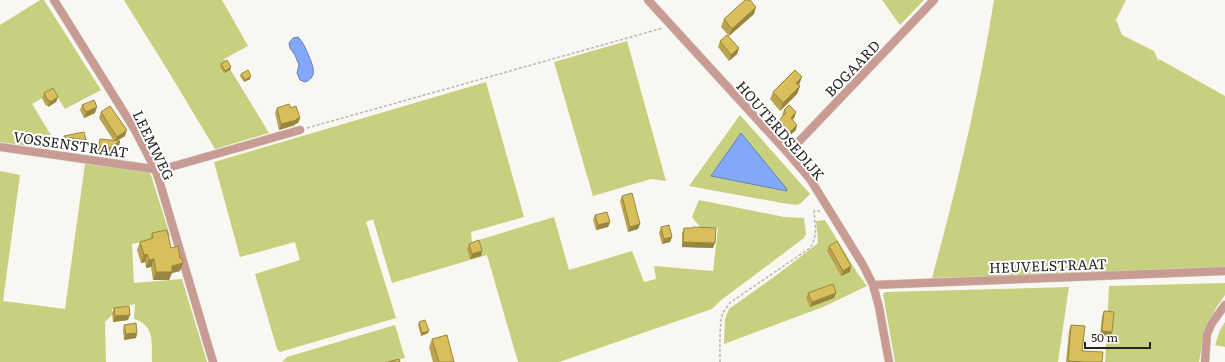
<svg xmlns="http://www.w3.org/2000/svg" width="1225" height="362" viewBox="0 0 1225 362" font-family="Literata,serif">
	<rect width="100%" height="100%" fill="#f8f7f2"/>
	<path fill="#c7d07f" d="M40 0H44L101 90 65 109 54 91 32 104 60 150 0 142V25Z
		M124 0H222L248 46 224 59 269 133 215 149 170 74Z
		M882 0H924L900 25Z
		M994 0H1126L1116 20 1122 35 1154 51 1159 62V59L1225 96V270L932 278C957 186 979 94 994 0Z
		M627 41 666 181 651 179 593 196 554 62Z
		M486 82 524 217 471 232 472 242 554 217 569 270 632 251 644 282 656 279 654 266 713 271 718 228 700 227 692 217 699 200 784 217 804 218 806 234 804 238 720 301 712 309 559 362H518L487 255 392 283 373 219 366 222 396 318 280 352 277 349 255 274 300 260 295 242 240 257 214 162Z
		M740 115 810 194 801 203 797 205 782 203 689 186Z
		M85 164 147 171 151 175 170 236 132 244 134 283 182 279 207 362H152C151 343 156 326 134 319L135 304 112 309V315L105 322 106 362H0V171L20 175 3 301 65 309Z
		M825 220 858 274 867 286 823 307 724 344 725 319 729 309 778 274 817 244 818 242 816 221Z
		M1225 283V295L1216 308 1205 329 1199 362H1105L1109 286Z
		M1069 287 1058 362H895L883 294 886 292Z
		M1225 322V347L1215 345 1220 330Z
		M395 325 405 358 391 362H282L287 357Z"/>
	<path fill="#82a8f7" stroke="#6680b7" d="M298 37C303 42 305 47 308 54 312 64 319 77 305 82L300 80 297 73 299 65 295 55 290 48 289 43 293 38Z
		M741 133 786 188 787 191 711 176Z"/>
	<g fill="none" stroke-linecap="round" stroke-linejoin="round">
		<g stroke="#d2d1cd" stroke-width="9">
			<path id="street" d="M54 0 135 130 155 169 159 180 213 362
				M648 0 788 153 810 179 836 221 863 265 873 285 879 307 889 362
				M0 147 160 170 300 130
				M788 153 934 0
				M873 285 1225 271
				M1205 362 1207 334 1212 323 1225 305"/>
		</g>
		<path stroke="#b8b7b3" stroke-width="1.5" stroke-dasharray="3 2" stroke-linecap="butt" d="M307 128 663 28
			M720 362C720 350 719 322 723 313 725 309 728 305 731 302L810 248C818 237 815 224 814 211H820"/>
		<use href="#street" stroke="#c89b93" stroke-width="8"/>
	</g>
	<path fill="#bba44f" d="M754 14 729 36 721 27 724 19Z
		M720 41 739 48 737 54 729 61 718 47Z
		M221 64 231 67 230 70 224 73 220 67Z
		M241 74 250 79 244 82 240 76Z
		M799 85 800 86 797 94 780 111 770 99 773 92Z
		M44 93 58 97 56 102 48 107 47 105 46 106 42 98Z
		M82 105 95 113 84 118 80 110Z
		M277 108H291L300 118 298 123 295 124V125L279 130 275 113Z
		M784 110 796 112 794 118 792 119 796 130 788 137 777 125 779 120 783 116 782 115Z
		M101 112 125 136 116 141H120L119 146 109 152 98 151 99 144 100 139 114 141 99 118Z
		M622 196 640 224 638 229 628 232 620 201Z
		M595 215 610 222 608 227 596 230 593 220Z
		M661 227 672 237 670 242 662 244 659 233Z
		M693 227 713 248 682 247V233L684 228H693Z
		M152 233 171 248 180 271 172 273 169 280H153L151 267 146 268 145 262 141 263 137 250 140 242 150 239Z
		M469 244 482 251 481 256 470 259 467 249Z
		M829 246 850 272 841 276 827 251Z
		M808 293 834 298 810 307 806 298Z
		M114 308 128 320 113 322 112 313Z
		M1104 311 1112 332 1110 337 1100 336 1102 316Z
		M419 322 428 333 421 336 418 325Z
		M124 325 137 333 136 338 124 340 123 330Z
		M1071 325 1082 351 1102 362H1066L1069 331Z
		M432 339 454 362H433L429 347Z"/>
	<path fill="#988640" d="M756 7 754 14 729 36 732 29Z
		M739 48 737 54 729 61 731 55Z
		M231 67 230 70 224 73 225 71Z
		M251 76 250 79 244 82 245 80Z
		M802 77 799 85 794 90 796 83Z
		M800 86 797 94 780 111 783 103Z
		M58 97 56 102 48 107 50 102Z
		M97 107 95 113 84 118 86 112Z
		M796 112 794 118 789 123 791 118Z
		M300 118 298 123 295 124V125L279 130 281 124Z
		M797 125 796 130 788 137 790 132Z
		M127 130 125 136 115 142 117 137Z
		M64 137 86 140 84 145 62 142Z
		M120 141 119 146 109 152 98 151 99 146Z
		M610 222 608 227 596 230 598 225Z
		M640 224 638 229 628 232 630 227Z
		M672 237 670 242 662 244 664 239Z
		M683 242 715 243 713 248 682 247Z
		M482 251 481 256 470 259 472 254Z
		M147 254 145 262 141 263 144 255Z
		M154 259 151 267 146 268 149 260Z
		M183 263 180 271 172 273 169 280H153L156 272Z
		M851 266 850 272 841 276 843 271Z
		M836 293 834 298 810 307 812 302Z
		M130 315 128 320 113 322 115 316Z
		M429 331 428 333 421 336 422 333Z
		M1102 331 1112 332 1110 337 1100 336Z
		M137 333 136 338 124 340 126 334Z
		M1068 361 1085 362H1068Z"/>
	<path fill="#d9bf5c" stroke="#988640" d="M745 0H750L756 7 732 29 724 19Z
		M727 35 739 48 731 55 720 41Z
		M227 60 231 67 225 71 221 64Z
		M248 70 251 76 245 80 241 74Z
		M795 70 802 77 796 83 800 86 783 103 773 92Z
		M53 88 58 97 50 102 49 100 48 101 44 93Z
		M94 100 97 107 86 112 82 105Z
		M289 104 291 108 296 106 300 118 296 119 297 120 281 124 277 108Z
		M789 105 796 112 791 118 797 125 790 132 779 120 786 113 784 110Z
		M110 106 127 130 117 137 101 112Z
		M84 132 86 140 64 137V136Z
		M100 139 120 141 110 148 99 146Z
		M632 193 640 224 630 227 622 196Z
		M607 212 610 222 598 225 595 215Z
		M669 225 672 237 664 239 661 227Z
		M693 227 716 228 715 243 683 242 684 228H693Z
		M167 230 171 248 178 246 180 258 182 259 183 263 172 266V272H156L154 259 149 260 147 254 144 255 140 242 153 238 152 233Z
		M479 240 482 251 472 254 469 244Z
		M837 241 851 266 843 271 829 246Z
		M833 284 836 293 812 302 808 293Z
		M129 306 130 315 115 316 114 308Z
		M1104 311 1114 312 1112 332 1102 331Z
		M425 320 429 331 422 333 419 322Z
		M136 323 137 333 126 334 124 325Z
		M1071 325 1085 326 1082 351 1103 352 1102 362H1085L1068 361Z
		M447 335 454 362H439L432 339Z
		M399 359 400 362H388Z"/>
	<g text-anchor="middle" dominant-baseline="central" stroke-width="4" stroke-linejoin="round" paint-order="stroke">
		<g font-size="14" fill="#242422" stroke="#fff">
			<text transform="translate(852 68) rotate(-46)">BOGAARD</text>
			<text transform="translate(781 130) rotate(49)">HOUTERDSEDIJK</text>
			<text transform="translate(71 144) rotate(8)">VOSSENSTRAAT</text>
			<text transform="translate(154 145) rotate(64)">LEEMWEG</text>
			<text transform="translate(1048 265) rotate(-2)">HEUVELSTRAAT</text>
		</g>
	</g>
	<path d="M1085 342v6h65v-6" fill="none" stroke="#242422" stroke-width="2"/>
	<text x="1091" y="342" font-size="12" fill="#242422" stroke="#ffffff" stroke-width="3" paint-order="stroke">50 m</text>
</svg>
